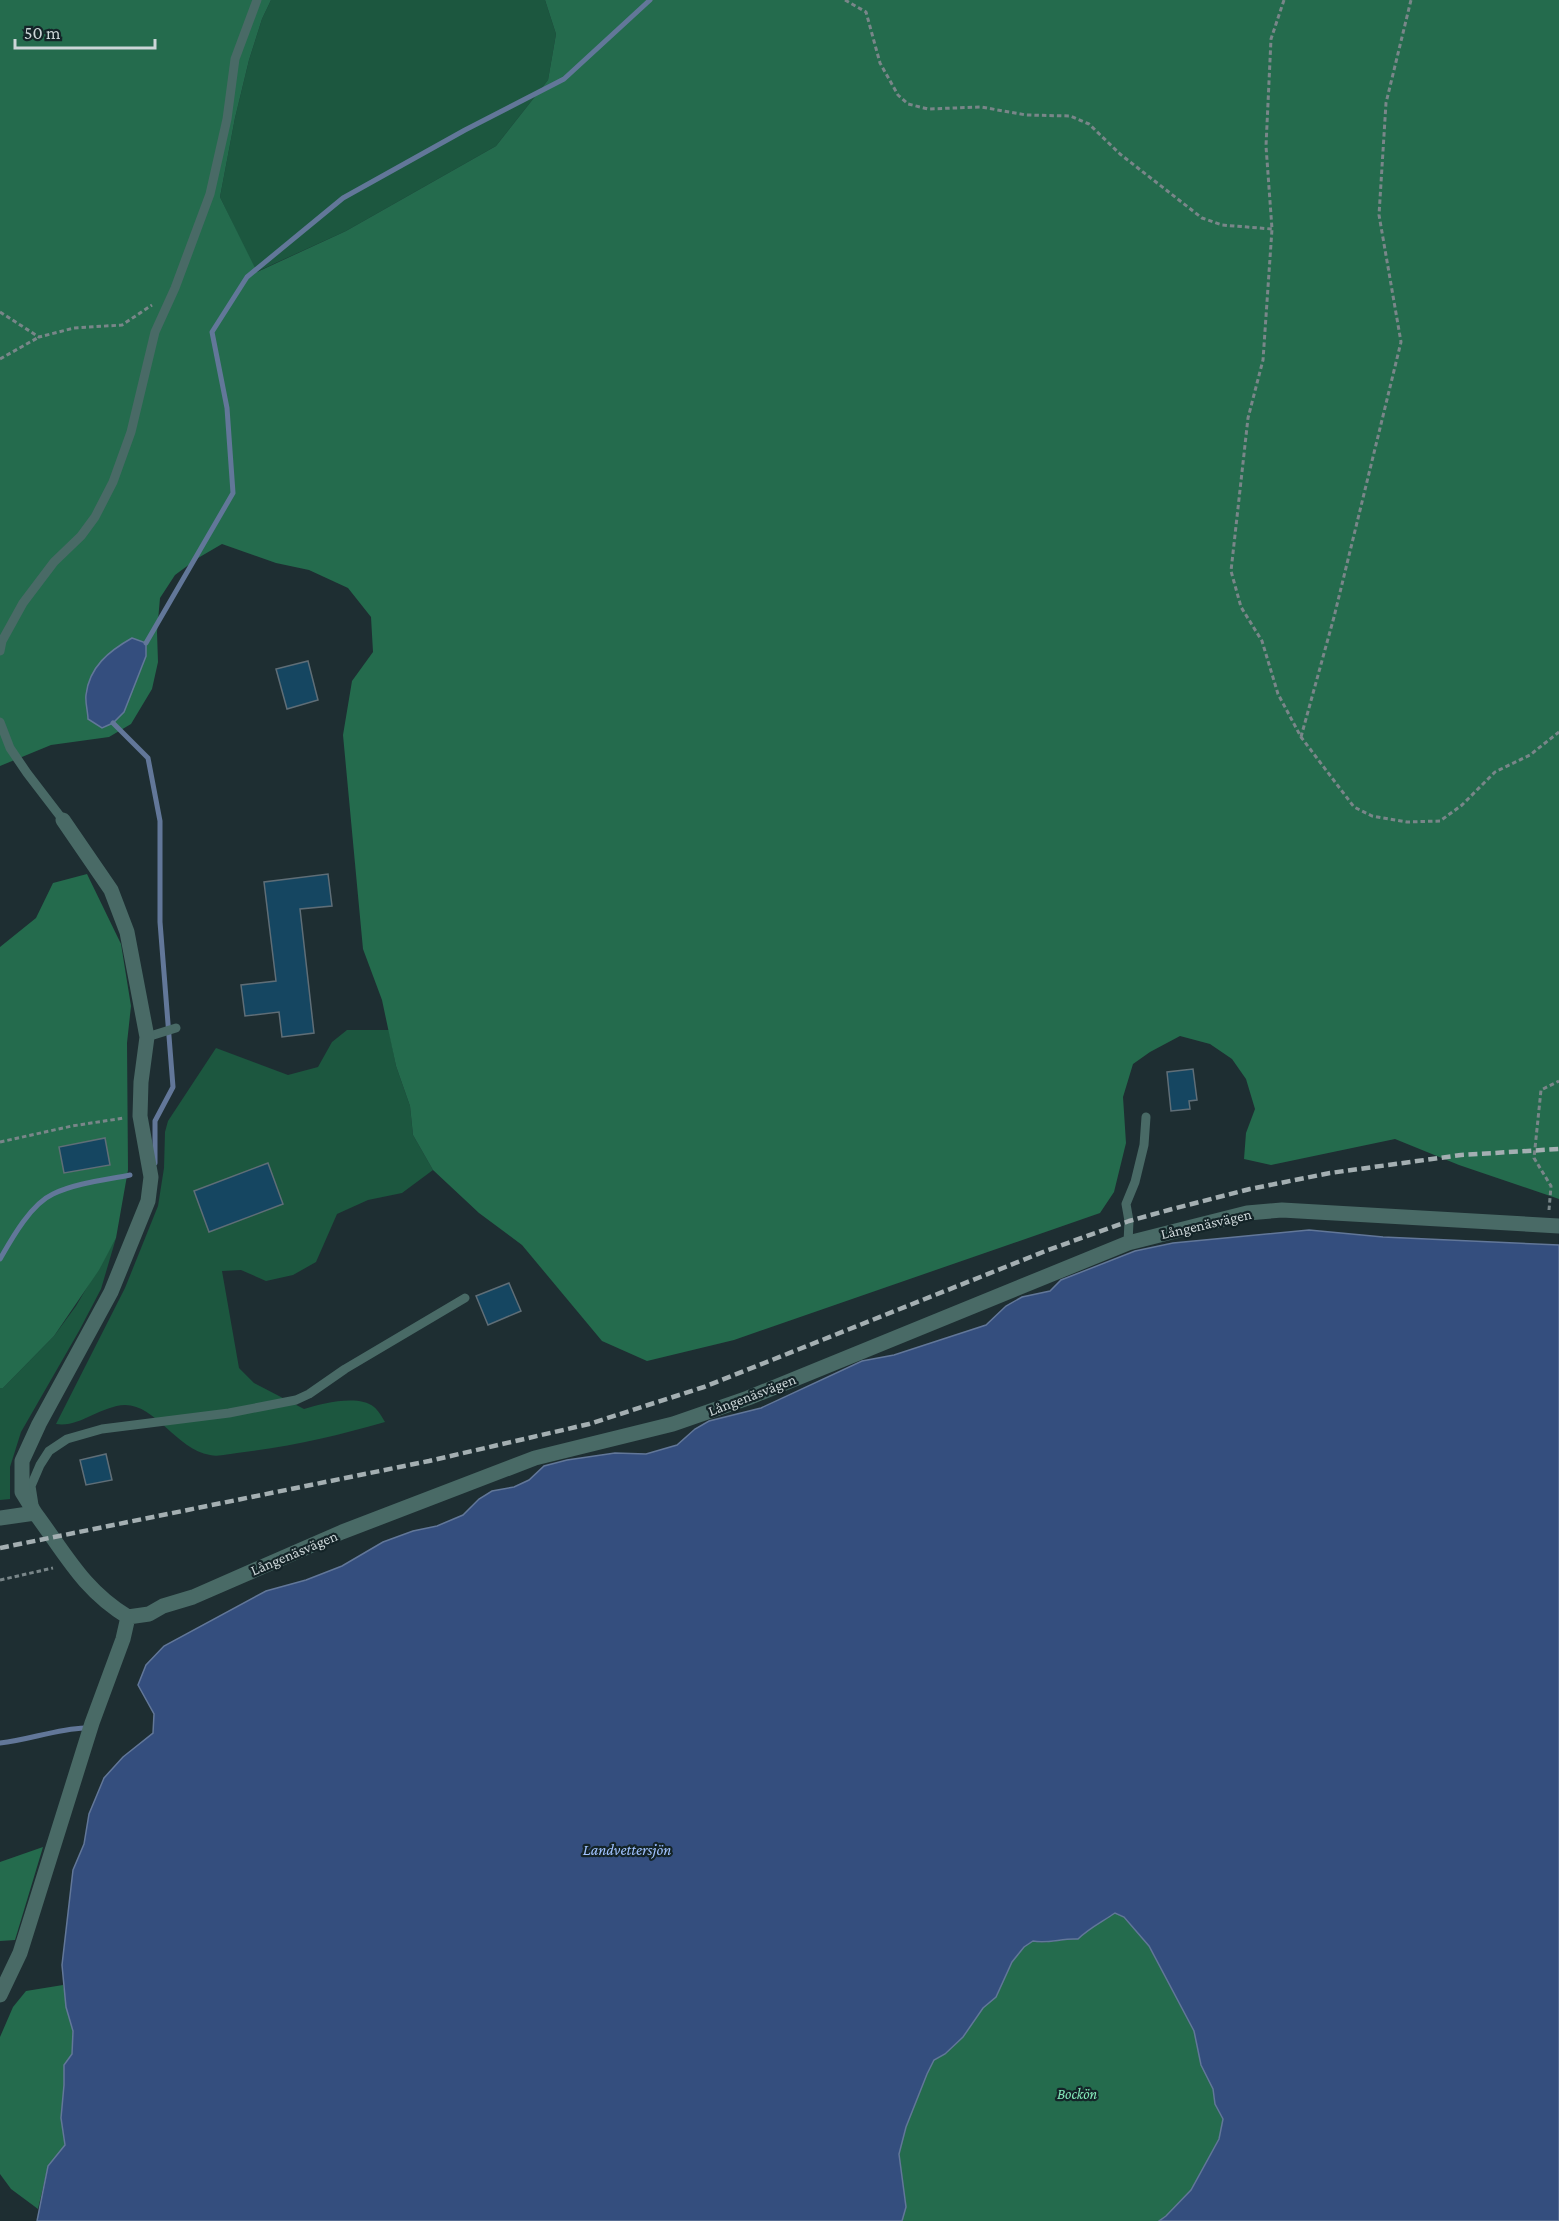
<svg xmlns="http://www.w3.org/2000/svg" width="1559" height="2221" viewBox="0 0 1559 2221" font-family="'Crimson Pro',serif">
	<rect width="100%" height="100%" fill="#1e2e32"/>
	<path fill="#1c573f" d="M271 0H545L556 34 548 80 496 146 346 231 256 272 220 197 235 118 249 60 262 19Z
		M347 1030H389L396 1066 410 1106 413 1135 433 1170 402 1193 368 1200 337 1214 316 1262 293 1275 266 1281 241 1270 222 1271 239 1368 254 1383 304 1409C321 1404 358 1394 374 1407 378 1410 382 1417 385 1422 337 1436 288 1447 237 1453 229 1454 218 1457 210 1455 176 1449 156 1405 125 1405 100 1406 79 1428 56 1424L125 1288 158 1206 164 1168 165 1132 168 1121 216 1048 288 1075 318 1067 332 1042Z
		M116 1238 101 1289 79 1331 21 1432 10 1467V1499L0 1500V1388H3L54 1336 76 1306Z"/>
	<path fill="#246b4d" d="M0 0H271L262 19 249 60 235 118 220 197 257 272 346 231 496 146 548 80 556 34 545 0H1559V1199L1459 1165 1395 1139 1271 1165 1244 1159 1246 1133 1255 1109 1246 1079 1232 1059 1210 1044 1180 1036 1150 1052 1133 1064 1123 1097 1126 1143 1114 1192 1100 1213 734 1340 647 1361 602 1341 522 1245 479 1213 433 1170 413 1135 410 1106 396 1066 382 1000 363 949 343 735 352 681 373 652 371 617 348 588 309 570 276 563 222 544 198 558 175 575 160 598 157 632 158 662 152 689 131 724 109 737 51 745 0 766Z
		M87 874 121 944 131 1006 127 1043 128 1170 116 1238 99 1270 54 1336 3 1388H0V947L36 918 53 883Z
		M43 1847 15 1940 0 1941V1862Z
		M1115 1913 1124 1917 1149 1946 1194 2031 1201 2065 1213 2089 1215 2104 1223 2119 1219 2139 1191 2190 1166 2216 1159 2221H902L906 2207 899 2154 906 2127 927 2074 934 2060 945 2054 963 2037 983 2008 996 1997 1012 1962 1024 1947 1033 1941C1047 1945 1062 1938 1078 1939 1089 1928 1102 1922 1115 1913Z
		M63 1985 73 2031 72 2054 64 2065V2085L61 2118 65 2146 48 2166 38 2209 11 2189 0 2174V2037L13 2007 26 1991Z"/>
	<path fill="#344e7e" stroke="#627799" stroke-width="1.5" d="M132 638 146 643V656L124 712 113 723 102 728 88 719C88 712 85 702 86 695 89 667 109 651 132 638Z
		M1309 1230 1383 1237 1559 1245V2221H1159L1166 2216 1191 2190 1219 2139 1223 2119 1215 2104 1213 2089 1201 2065 1194 2031 1149 1946 1124 1917 1115 1913C1102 1922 1089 1928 1078 1939 1062 1938 1048 1944 1033 1941L1024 1947 1012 1962 996 1997 983 2008 963 2037 945 2054 934 2060 927 2074 906 2127 899 2154 906 2207 902 2221H37L48 2166 65 2145 61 2118 64 2085V2065L72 2054 73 2031 66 2007 62 1965 73 1870 84 1844 89 1814 104 1778 123 1757 153 1733 154 1714 138 1685 146 1665 164 1646 266 1591 306 1580 342 1566 383 1542 413 1531 437 1526 463 1515 479 1499 492 1491 514 1487 529 1480 544 1466 567 1460 615 1453 646 1454 677 1445 695 1429 709 1421 761 1408 862 1361 894 1355 986 1325 1006 1306 1022 1297 1050 1291 1061 1280 1135 1251 1173 1243Z"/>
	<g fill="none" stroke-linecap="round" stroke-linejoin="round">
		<path stroke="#627799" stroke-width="5" d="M146 643 233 493 227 408 212 332 247 277 343 198 465 130 564 79 650 0
			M113 723 148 758 160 821V922L173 1087 155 1121V1163
			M0 1259C12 1238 31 1204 53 1194 76 1183 105 1180 130 1175
			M0 1743C29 1740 56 1729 85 1728"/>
	</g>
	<path fill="#154661" stroke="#5f6e77" stroke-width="1.5" d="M308 661 318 700 287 709 276 669Z
		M328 874 332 906 300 909 314 1033 282 1037 279 1012 245 1016 241 985 276 981 264 882Z
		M1193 1069 1197 1100 1189 1101 1190 1109 1171 1111 1167 1072Z
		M105 1138 110 1165 64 1173 59 1147Z
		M268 1163 283 1204 209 1232 194 1191Z
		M509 1283 521 1311 488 1325 476 1296Z
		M106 1454 112 1480 86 1485 80 1460Z"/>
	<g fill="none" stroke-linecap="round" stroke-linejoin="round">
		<path stroke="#798689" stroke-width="3" stroke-dasharray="4.5 3" stroke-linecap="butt" d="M845 0 866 12 880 63 898 95 908 104 928 109 981 107 1026 115 1070 116 1089 124 1120 154 1202 218 1222 225 1272 229
			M1284 0 1271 39 1266 146 1272 229 1263 360 1248 418 1231 571 1241 607 1262 641 1278 694 1301 737 1354 807 1372 816 1407 822 1440 821 1462 805 1495 772 1530 755 1559 732
			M0 312 39 337 74 328 122 325 152 305
			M0 359 39 337
			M1301 737 1334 617 1401 342 1379 215 1386 103 1411 0
			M0 1142 72 1126 124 1118
			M1549 1210 1551 1186 1534 1158 1541 1090 1559 1081
			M0 1580 53 1568"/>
		<path stroke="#496a66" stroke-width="9" d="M0 651 2 641 23 603 54 562 81 536 95 517 113 482 131 432 155 332 175 288 210 194 227 119 235 59 257 0
			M0 722 10 748 27 773 63 820
			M147 1037 176 1028
			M1128 1243 1129 1221 1126 1204 1135 1182 1144 1145 1146 1117
			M34 1505 31 1486 40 1465 49 1451 67 1439 102 1429 229 1413 296 1400 309 1394 345 1369 465 1298"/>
		<path stroke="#496a66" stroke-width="15" d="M35 1513 22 1492V1461L39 1424 111 1292 148 1201 151 1177 140 1116 141 1082 147 1037 127 932 111 890 63 820
			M0 1518 35 1513C65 1553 83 1590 128 1617L149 1614 163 1606 193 1597 342 1532 535 1458 673 1424 748 1398 1128 1243 1247 1213 1282 1210 1559 1226
			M0 1995 20 1953 92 1723 123 1639 128 1617"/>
		<path stroke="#a4afb2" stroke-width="4.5" stroke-dasharray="9 4.5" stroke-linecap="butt" d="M0 1548 429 1461 589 1424 704 1387 1048 1250 1129 1221 1176 1208 1250 1189 1330 1173 1461 1155 1559 1149"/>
	</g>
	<g text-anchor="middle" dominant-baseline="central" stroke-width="4.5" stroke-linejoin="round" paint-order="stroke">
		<g font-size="15" fill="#ccd6d8" stroke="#142428">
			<text transform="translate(1206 1224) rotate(-13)">Långenäsvägen</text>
			<text transform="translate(752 1395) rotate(-21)">Långenäsvägen</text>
			<text transform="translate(294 1553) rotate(-23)">Långenäsvägen</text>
		</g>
		<g font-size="15" font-style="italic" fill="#84e8b9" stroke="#142428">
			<text x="1077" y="2094">Bockön</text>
		</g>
		<g font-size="16" font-style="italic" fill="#a1c3ff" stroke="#142428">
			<text x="627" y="1849">Landvettersjön</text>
		</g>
	</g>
	<path d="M15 39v9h140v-9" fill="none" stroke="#ccd6d8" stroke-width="3"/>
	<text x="24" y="39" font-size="18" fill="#ccd6d8" stroke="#142428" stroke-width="4.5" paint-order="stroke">50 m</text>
</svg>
